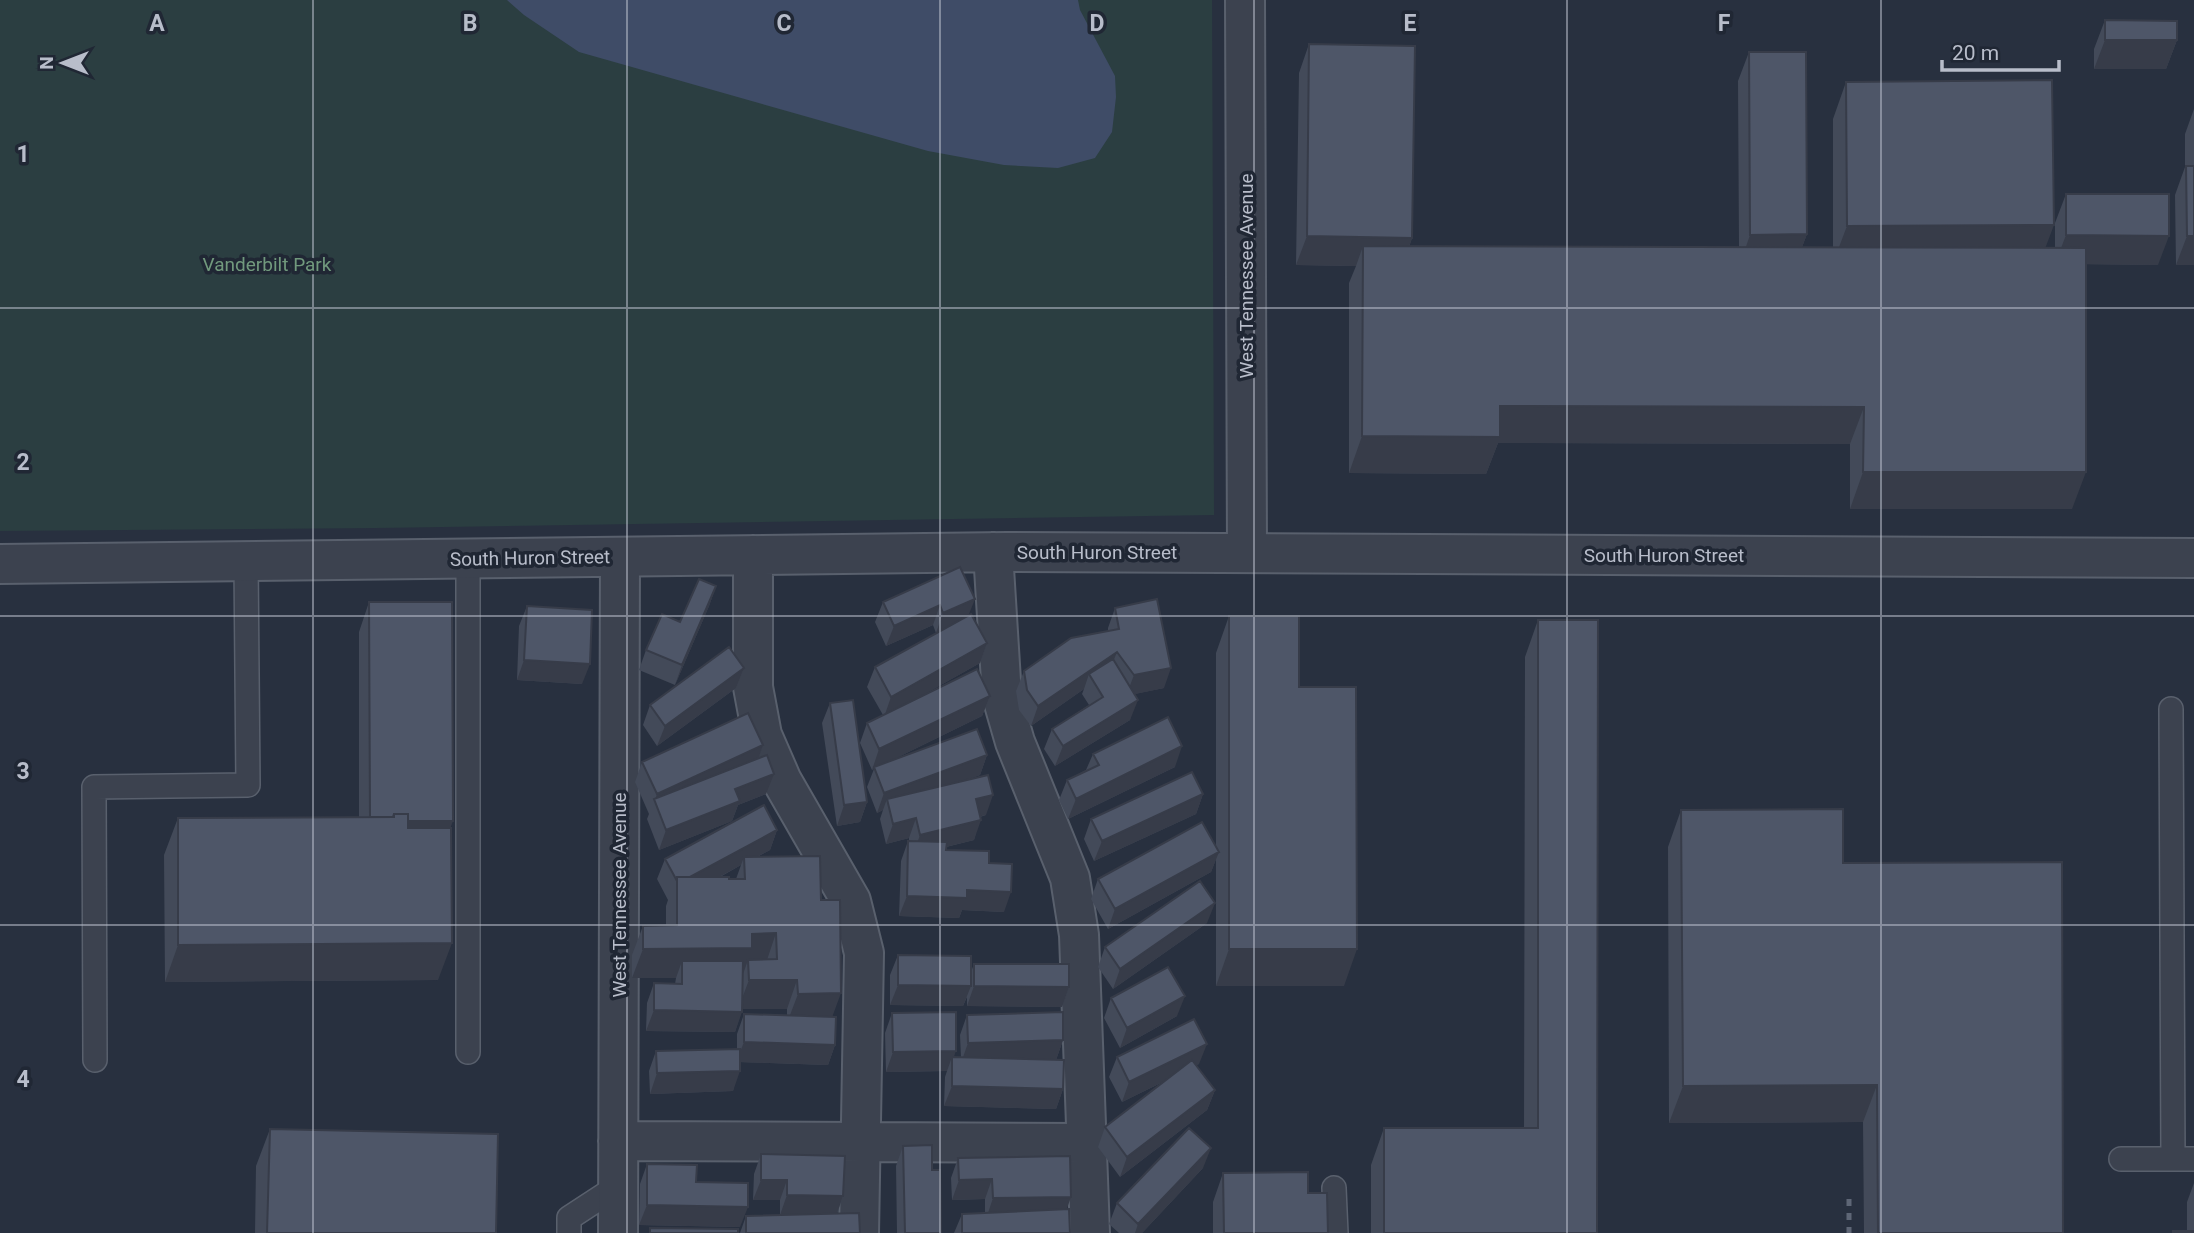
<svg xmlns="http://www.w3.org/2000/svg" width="2194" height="1233" viewBox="0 0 2194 1233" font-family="Roboto,sans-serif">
	<rect width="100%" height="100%" fill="#28303f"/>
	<path fill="#2b3e41" d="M0 0H1212L1214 515 377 528 0 531Z"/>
	<path fill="#3f4c67" d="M507 0H1078L1080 10 1115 76 1116 97 1112 132 1095 158 1058 168 1004 165 928 151 579 52 524 15Z"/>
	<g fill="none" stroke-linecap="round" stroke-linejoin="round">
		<g stroke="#59606d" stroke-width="26">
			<path id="lane" d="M468 558V1052
				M2171 709 2173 1159
				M95 1060 94 787 248 785 246 560
				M2121 1159H2194
				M1334 1188 1336 1233
				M569 1233V1218L618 1186"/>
		</g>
		<g stroke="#59606d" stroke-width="42">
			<path id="street" d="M1245 0 1247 552
				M993 552 1002 697 1015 742 1070 878 1079 935 1090 1233
				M753 555V687L762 735 782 781 851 901 864 953 859 1233
				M0 564 1007 552 2194 558
				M618 1141 1087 1143
				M618 1233 620 557"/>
		</g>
		<use href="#lane" stroke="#3c424f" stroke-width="23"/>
		<use href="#street" stroke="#3c424f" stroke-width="38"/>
		<path stroke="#5e6676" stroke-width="5" stroke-dasharray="7 7" stroke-linecap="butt" d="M1849 1199V1233"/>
	</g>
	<path fill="#434a59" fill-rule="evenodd" d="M2105 20 2177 40 2166 69H2094V49Z
		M1309 44 1412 238 1409 247H1739L1738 81 1749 52 1807 234 1802 247H1833V119L1846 82 2045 248H2055V223L2066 194 2158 265 2086 264 2072 509H1850V444L1498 443 1486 474 1349 473V283L1356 266 1296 265 1299 73Z
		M2194 109V265H2176L2175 195 2185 167V134Z
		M960 567 969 616 987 643 980 663 914 700 990 696 982 716 886 763 987 755 980 775 961 782 986 815 980 817 974 840 946 847V850L989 863 1004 912 962 910 959 918 899 916 901 861 908 841H909V838L886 844 880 819 883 810 877 813 867 787 874 769 872 770 860 743 867 723 883 715 867 687 875 667 936 633 933 625 886 646 875 622 883 602Z
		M716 586 709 606 675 685 639 670 646 650 680 622Z
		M369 602 450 828 438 980 165 982 164 855 178 818 359 817V632Z
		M527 606 582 684 517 680 519 626Z
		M1115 608 1164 688 1134 694 1130 720 1055 766 1044 749 1052 729 1089 705 1082 694 1084 689 1031 726 1019 710 1016 691 1024 671 1108 631V628Z
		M1229 616 1299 687 1344 986H1216V859L1211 872 1108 929 1091 899 1098 879 1216 847V653Z
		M1538 620 1597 1233H1371V1165L1384 1128H1524L1525 657Z
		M744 668 736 688 657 746 643 725 650 705Z
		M830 703 867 802 860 822 837 826 822 723Z
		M763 745 758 758 766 794 738 805 732 821 659 850 647 819 649 814 635 782 642 762Z
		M1093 754 1175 767 1068 819 1059 800 1067 780 1086 770Z
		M1203 794 1196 814 1094 861 1084 839 1091 819Z
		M1681 810 1843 863 2063 1233H1864L1863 1122 1669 1123 1668 847Z
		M777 830 770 850 757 857 821 900 835 1045 828 1065 740 1062 733 1091 650 1094 649 1071 656 1051 737 1049V1034L744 1014 787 1015V1009H742L735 1032 646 1031 647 1003 654 983 675 984 676 978H632V955L643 926H666V906L668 900 657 879 665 859ZM741 865 736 879 720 877Z
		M1207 923 1113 989 1098 967 1105 947Z
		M898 955 971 972 974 964 1069 987 1062 1007 967 1006V997L963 1006 890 1005V975Z
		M1111 998 1177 1016 1120 1048 1104 1018Z
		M892 1013 954 1057 961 1058 960 1035 967 1015 1063 1040 1056 1060 1063 1089 1056 1109 944 1106 945 1077 947 1071 886 1072 885 1033Z
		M1117 1057 1199 1064 1196 1065 1215 1090 1207 1110 1120 1177 1098 1147 1105 1127 1167 1080 1122 1102 1109 1077Z
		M270 1129 496 1233H255L256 1166Z
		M903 1146 932 1170 941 1233H897L896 1166Z
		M761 1154 843 1196 837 1214 860 1233H740L746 1216 780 1215V1200H753L754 1174Z
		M958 1158 1067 1209 1070 1233H954L962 1214 985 1213V1199L952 1200 951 1178Z
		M647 1164 696 1182 740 1227 639 1225 640 1184Z
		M1203 1168 1142 1233H1119L1109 1224 1117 1203Z
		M1223 1173 1308 1193 1328 1233H1213V1202Z
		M2194 1183V1233H2173V1231H2187V1202Z"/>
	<path fill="#373c49" d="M2105 40H2177L2166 69H2094Z
		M2054 225 2040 262 1833 263 1847 226Z
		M1807 234 1796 263 1740 264 1750 235Z
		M2066 235 2169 236 2158 265 2055 264Z
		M1307 236 1412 238 1402 267 1363 246 1356 266 1296 265Z
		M2187 236H2194V265H2176Z
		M1500 406 1864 407 1850 444 1498 443 1486 474 1349 473 1362 436Z
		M1863 472H2086L2072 509H1850Z
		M716 586 709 606 675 685 682 665Z
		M975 599 967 619 936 633 943 613Z
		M940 605 933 625 886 646 894 626Z
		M987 643 980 663 884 717 891 697Z
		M1117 652 1109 672 1089 674 1084 689 1031 726 1038 706Z
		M524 660 590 664 582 684 517 680Z
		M744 668 736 688 657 746 665 726Z
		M1171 668 1164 688 1126 696 1134 675Z
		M990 696 982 716 872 770 879 749Z
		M1138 700 1130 720 1055 766 1063 746Z
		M763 745 756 765 655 800 657 794Z
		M1182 746 1175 767 1068 819 1076 799Z
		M987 755 980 775 889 808 887 799 883 810 877 813 884 793Z
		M774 774 766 794 738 805 732 821 659 850 666 830 735 789Z
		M1203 794 1196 814 1094 861 1102 841Z
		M993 795 986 815 969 819 976 799Z
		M867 802 860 822 837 826 844 805Z
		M916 818 909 838 886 844 893 824Z
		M981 820 974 840 913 855 920 835Z
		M392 821H453L442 850Z
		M777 830 770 850 745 863 744 857 741 865 677 900 678 884Z
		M1219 852 1211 872 1108 929 1115 909Z
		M967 890 1011 892 1004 912 962 910 959 918 899 916 907 896Z
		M1215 903 1207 923 1113 989 1120 969Z
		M776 933 766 963 748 960 742 977 682 961 676 978H632L643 949 752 934Z
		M452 943 438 980 165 982 178 945Z
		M1229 949H1357L1344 986H1216Z
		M749 980H797L787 1009H738Z
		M898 985 971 986 963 1006 890 1005Z
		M974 986 1069 987 1062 1007 967 1006Z
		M841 993 830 1023H787L798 994Z
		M1185 996 1177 1016 1120 1048 1127 1028Z
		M654 1010 742 1012 735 1032 646 1031Z
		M1063 1040 1056 1060 961 1063 968 1043Z
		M744 1042 835 1045 828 1065 736 1062Z
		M1207 1044 1199 1064 1122 1102 1129 1082Z
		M956 1051 952 1062V1057L947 1071 886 1072 893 1052Z
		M740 1071 733 1091 650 1094 657 1073Z
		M1877 1085 1863 1122 1669 1123 1683 1086Z
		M952 1086 1063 1089 1056 1109 944 1106Z
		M1215 1090 1207 1110 1120 1177 1127 1157Z
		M1211 1148 1203 1168 1142 1233H1135L1138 1224Z
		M992 1179 985 1199 952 1200 959 1180Z
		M761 1180H787L780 1200H753Z
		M787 1195 843 1196 836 1216 780 1215Z
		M1071 1197 1064 1217 986 1219 993 1198Z
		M647 1205 748 1207 740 1227 639 1225Z"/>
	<path fill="#4e5668" stroke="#373c49" stroke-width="2" d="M2105 20 2177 21V40H2105Z
		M1309 44 1415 46 1412 238 1307 236Z
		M1749 52H1806L1807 234 1750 235Z
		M2052 80 2054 225 1847 226 1846 82Z
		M2186 166H2194V236H2187Z
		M2066 194H2169V236L2066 235Z
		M1363 246 2086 248V472H1863L1864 407 1500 406V437L1362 436Z
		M960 567 975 599 943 613 940 605 894 626 883 602Z
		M699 579 716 586 682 665 646 650 662 614 680 622Z
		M1157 599 1171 668 1134 675 1117 652 1038 706 1027 690 1024 671 1071 638 1119 629 1115 608Z
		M369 602H452L453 821H408V814H394L393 817H370Z
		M527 606 592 610 590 664 524 660Z
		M971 614 987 643 891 697 875 667Z
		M1229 616H1299V687H1356L1357 949H1229Z
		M1538 620H1598L1597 1233H1384V1128H1538Z
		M729 647 744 668 665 726 650 705Z
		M1113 659 1138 700 1063 746 1052 729 1103 697 1089 674Z
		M977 669 990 696 879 749 867 723Z
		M853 700 867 802 844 805 830 703Z
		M748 713 763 745 657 794 642 762Z
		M1168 717 1182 746 1076 799 1067 780 1099 765 1093 754Z
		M977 729 987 755 884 793 874 767Z
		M767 755 774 774 735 789 740 801 666 830 654 799Z
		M1192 772 1203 794 1102 841 1091 819Z
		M988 775 993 795 976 799 981 820 920 835 916 818 893 824 887 799Z
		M764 805 777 830 690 877H677L676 879 665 859Z
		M1843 809V863L2062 862 2063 1233H1878L1877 1085 1683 1086 1681 810Z
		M394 814H408V828H451L452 943 178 945V818L394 817Z
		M1202 822 1219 852 1115 909 1098 879Z
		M908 841 947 842 946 850 989 851V863L1012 864 1011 892 967 890V898L907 896Z
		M820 856 821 900H840L841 993 798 994 797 980H749L748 960 777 959 776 933 752 934V948L643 949V926L677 925V877H729V879H745L744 857Z
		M1200 881 1215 903 1120 969 1105 947Z
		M898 955 971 956V986L898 985Z
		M682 961H743L742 1012 654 1010V983L682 984Z
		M974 964H1069V987L974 986Z
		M1168 967 1185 996 1127 1028 1111 998Z
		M956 1012V1051L893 1052 892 1013Z
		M1063 1012V1040L968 1043 967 1015Z
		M744 1014 836 1017 835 1045 744 1042Z
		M1194 1019 1207 1044 1129 1082 1117 1057Z
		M740 1049V1071L657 1073 656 1051Z
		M952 1057 1064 1060 1063 1089 952 1086Z
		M1192 1060 1215 1090 1127 1157 1105 1127Z
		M1189 1128 1211 1148 1138 1224 1117 1203Z
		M270 1129 498 1134 496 1233H267Z
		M932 1145V1170H940L941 1233H905L903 1146Z
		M761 1154 845 1156 843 1196 787 1195V1180H761Z
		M1070 1156 1071 1197 993 1198 992 1179 959 1180 958 1158Z
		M647 1164 697 1165 696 1182 748 1183V1207L647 1205Z
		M1308 1172V1193H1327L1328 1233H1224L1223 1173Z
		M1069 1209 1070 1233H962V1214Z
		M859 1213 860 1233H746V1216Z
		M650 1228 738 1229V1233H650Z
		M2173 1231H2194V1233H2173Z"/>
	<path fill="none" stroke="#b8bdca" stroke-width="2" stroke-opacity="0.55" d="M313 0V1233M627 0V1233M940 0V1233M1254 0V1233M1567 0V1233M1881 0V1233M0 308H2194M0 616H2194M0 925H2194"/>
	<g text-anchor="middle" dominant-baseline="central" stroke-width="7" stroke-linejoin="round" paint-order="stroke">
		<g font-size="19" fill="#71997d" stroke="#202734">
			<text x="267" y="264">Vanderbilt Park</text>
		</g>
		<g font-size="19" fill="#b8bdca" stroke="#202734">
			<text transform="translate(1246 276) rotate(-90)">West Tennessee Avenue</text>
			<text x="1097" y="552">South Huron Street</text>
			<text x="1664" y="555">South Huron Street</text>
			<text transform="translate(530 558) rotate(-1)">South Huron Street</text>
			<text transform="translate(619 895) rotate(-90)">West Tennessee Avenue</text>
		</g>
	</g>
	<g font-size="23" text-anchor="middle" font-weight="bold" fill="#b8bdca" stroke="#202734" stroke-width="7" stroke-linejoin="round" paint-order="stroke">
		<text x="157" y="31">A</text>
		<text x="470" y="31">B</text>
		<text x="784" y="31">C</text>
		<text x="1097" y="31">D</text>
		<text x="1410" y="31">E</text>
		<text x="1724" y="31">F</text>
		<text x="23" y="162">1</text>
		<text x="23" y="470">2</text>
		<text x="23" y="779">3</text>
		<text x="23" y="1087">4</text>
	</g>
	<g transform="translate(63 63) rotate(270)" stroke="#202734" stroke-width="5" paint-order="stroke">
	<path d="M0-5L12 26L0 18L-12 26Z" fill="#b8bdca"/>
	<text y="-10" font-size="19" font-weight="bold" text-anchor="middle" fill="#b8bdca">N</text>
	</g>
	<path d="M1942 60v10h117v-10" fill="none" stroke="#b8bdca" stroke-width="3.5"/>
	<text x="1952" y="60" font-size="21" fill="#b8bdca" stroke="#202734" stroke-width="5" paint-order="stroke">20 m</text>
</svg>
